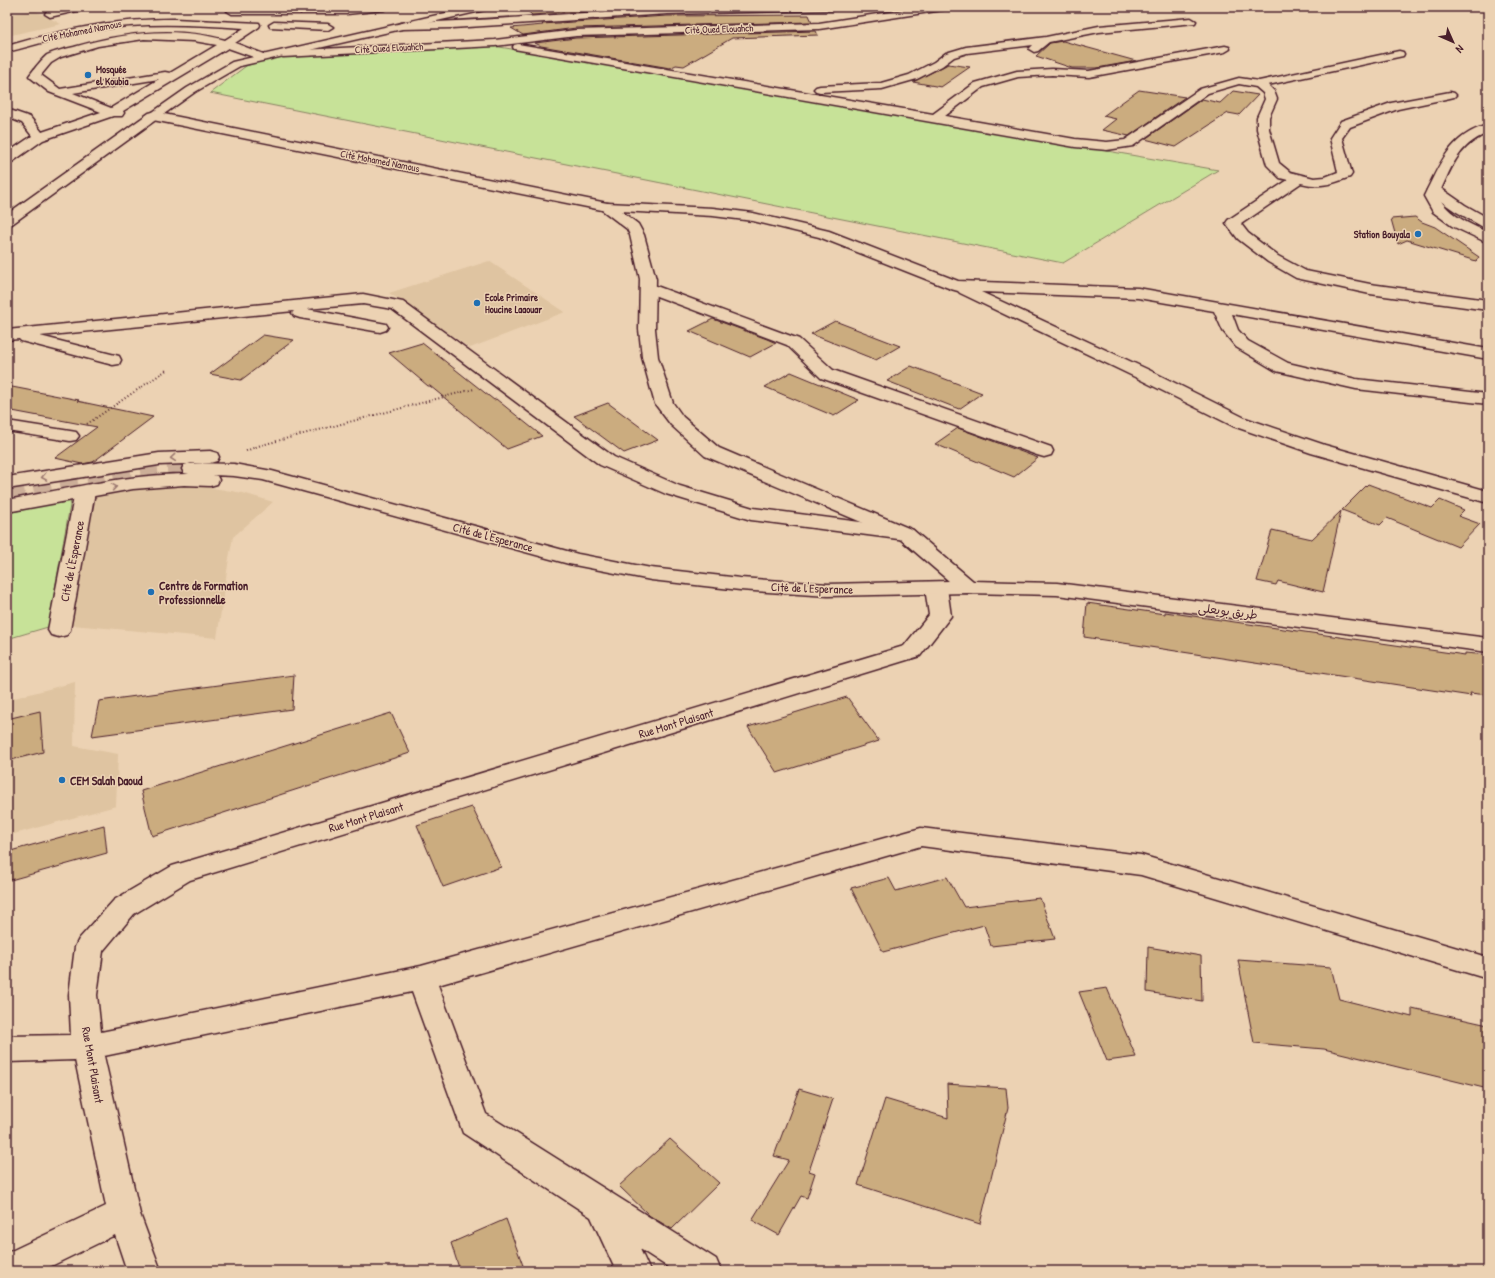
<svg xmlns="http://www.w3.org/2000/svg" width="1495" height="1278" viewBox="0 0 1495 1278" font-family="'Patrick Hand','Playpen Sans Arabic',sans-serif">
	<rect width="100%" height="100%" fill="#ecd2b3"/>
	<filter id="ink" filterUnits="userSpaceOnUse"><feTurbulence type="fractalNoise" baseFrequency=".025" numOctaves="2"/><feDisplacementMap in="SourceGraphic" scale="8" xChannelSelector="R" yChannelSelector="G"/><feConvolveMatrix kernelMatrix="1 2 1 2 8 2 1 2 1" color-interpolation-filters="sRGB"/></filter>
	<g filter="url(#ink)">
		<path fill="#dfc4a1" d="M34 10 61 24 7 36V15Z
			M489 261 565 312 470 348 389 293Z
			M201 486 243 493 273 502 233 537 229 558 217 638 72 625 96 494 156 488Z
			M75 682 74 746 118 754 116 806 7 836V700Z"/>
		<path fill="#c7e298" stroke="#888062" d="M488 45 1218 170 1063 263 210 93 246 66 258 62 292 55Z
			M71 500 48 627 7 639V513Z"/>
		<path fill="#cbac7f" stroke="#4a1f2b" d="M523 7H663L532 15Z
			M809 15 812 22 576 28 523 35 511 28 543 25 542 24 667 16Z
			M816 31 818 35 732 38 684 66 676 65 670 68 541 46 535 43 576 38Z
			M1063 41 1136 61 1097 68H1072L1036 56 1050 43Z
			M948 64 970 67 941 87 913 82Z
			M1139 90 1185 97 1129 136 1102 130 1116 119 1103 116Z
			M1233 91 1258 95 1239 115 1228 113 1176 147 1145 139 1202 99 1220 103Z
			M1415 217 1422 222 1435 227 1479 257 1476 261 1407 240 1398 244 1391 219Z
			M713 319 767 339 776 343 750 357 689 331Z
			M835 321 900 346 876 360 811 334Z
			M263 335 294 340 241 380 210 374Z
			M422 343 494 400 496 399 542 436 507 449 430 386H428L389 353Z
			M911 366 982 393 959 409 887 381Z
			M791 372 859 400 834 416 765 387Z
			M7 386 79 400 77 401 153 417 93 462 82 464 55 458 97 427 7 410Z
			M608 403 658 440 624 453 574 416Z
			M958 428 1038 458 1014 477 935 444Z
			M1368 484 1432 508 1440 500 1464 510 1458 516 1480 524 1458 547 1387 518 1380 525 1342 510Z
			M1341 511 1323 592 1278 581 1276 585 1257 581 1272 530 1312 539Z
			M1087 603 1165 614V612L1465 655V653L1488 655V695L1470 693 1471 696 1084 637Z
			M294 675 292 709 92 736 99 701Z
			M847 697 879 741 777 773 748 727Z
			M40 711 43 752 7 761V719Z
			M391 713 410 753 152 836 141 791Z
			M472 807 501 867 443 887 417 825Z
			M104 825 107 853 7 881V852Z
			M947 877 964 907 1040 898 1055 939 991 946 984 925 883 952 851 888 889 878 896 891Z
			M1148 947 1201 956 1202 1001 1147 992Z
			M1238 960 1331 967 1339 999 1412 1017V1008L1488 1025V1089L1324 1049 1254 1043Z
			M1107 988 1136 1057 1107 1061 1079 992Z
			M947 1084 1006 1088 1008 1108 980 1224 858 1185 885 1099 948 1118Z
			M799 1089 833 1099 809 1171 815 1173 807 1198 801 1196 779 1235 752 1220 789 1160 774 1156Z
			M670 1139 719 1183 672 1229 650 1216 619 1186Z
			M506 1219 525 1271H460L451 1243Z"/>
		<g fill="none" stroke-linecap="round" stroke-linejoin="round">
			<path stroke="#ccae98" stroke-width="18" stroke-dasharray="18 9" stroke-linecap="butt" d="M7 495 117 476 191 469"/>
			<g stroke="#4a1f2b" stroke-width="3">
				<path id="minor" d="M68 7H87L86 9 50 17 45 14 46 12Z
					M356 7H389L384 10 347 14H232L227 11 232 8Z
					M708 7H839L834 10 667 14 452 28 401 29 396 26 401 23C504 21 606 9 708 7Z
					M923 7H948L943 10 819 29 576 36 495 46 283 57 278 54 283 51 495 40 576 30 819 23Z
					M1191 18 1196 21 1195 23 1099 32 1049 42 1038 51 1034 52 1029 49 1033 45 967 53 954 57 942 66 917 79 882 89 820 92 816 91 814 89 816 87 820 86 881 83 909 75 934 62 946 53 966 47 1046 37 1099 26Z
					M174 19 259 23 260 25 259 27 235 43 266 55 267 57 262 60 228 48 123 111 124 113 122 116H113L43 140 12 162 7 163V153L32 136 22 123 7 117V109L30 117 42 132 101 112 49 92 31 78 29 76C35 68 40 61 47 55 56 51 65 49 74 47 122 33 175 26 225 40L244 28C195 25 144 22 95 30 65 35 37 45 7 52V46C64 29 115 19 174 19ZM144 39 194 41 217 45 170 73 165 72 60 89 41 75 51 63 61 57 98 46ZM159 79 111 108 73 93Z
					M274 22 328 24 333 27 328 30 270 27 269 25Z
					M518 44 933 114 975 83 1017 71 1052 69 1089 71 1225 46 1229 47 1230 49 1225 52 1089 77 1052 75 1018 77 983 87 945 116 1075 139 1107 142 1125 140 1200 89 1239 78 1259 81 1399 51 1403 52 1404 54 1403 56 1268 85 1274 91 1277 99 1269 117V129L1279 163 1290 172 1314 178 1325 177 1338 172 1330 138 1341 121 1391 103 1450 92 1454 93 1456 95 1454 97 1450 98 1398 109 1350 127 1342 138 1352 174 1350 177C1331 184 1321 188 1301 183L1241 224 1248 233 1278 256 1306 271 1370 284 1488 300V310L1370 294 1296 278 1268 262 1238 239 1226 223 1228 220 1288 180 1280 178 1267 165 1257 129V117L1265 99 1263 93 1256 87 1239 84 1208 93 1133 146 1107 150 1075 147 514 49 513 47 514 45Z
					M153 112 157 113 159 116 157 119 12 224 7 225V214L149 113Z
					M1434 186 1439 187 1465 205 1488 218V228L1483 227 1455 211 1429 193 1427 190 1429 187Z
					M607 203 713 208 753 213 829 231 958 281 1138 288 1488 349V359L1232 314 1238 330 1248 341 1288 363 1356 379 1488 394V404L1356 389 1276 371 1236 347 1223 331 1214 311 1138 298 981 292 1149 370 1245 418 1325 445 1488 491V503L1311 453 1233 426 1137 378 960 293 958 291 951 289 819 237 753 221 713 216 602 210 600 207 602 204Z
					M648 283 799 339 833 370 1051 447 1053 451 1051 455 1044 457 1037 455 821 378 787 345 643 291 640 288 643 285Z
					M363 294 403 302 614 457 680 486 753 508 906 528 913 530 916 534 913 538 906 540 751 520 666 494 600 465 392 309 363 304 307 309 386 324 388 327 386 330 380 332 300 318 294 316 292 313 294 311 40 336 119 356 121 360 119 364 113 365 21 341 19 339 7 340V330Z
					M7 421 70 431 76 432 79 436 76 440 70 441 7 431Z
					M85 486 92 488 95 492 70 630 67 635 59 637 51 635 48 630 75 492 78 488Z
					M936 582 943 584 947 588 951 616 920 656 190 880 134 914 103 951 97 995 101 1032 421 966 921 828 1141 855 1488 957V979L1141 875 921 846 438 985 486 1114 716 1259 721 1271H674L640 1249 650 1271H616L591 1217 463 1133 412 992 104 1056 140 1214 161 1271H127L115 1235 41 1271H7V1253L106 1206 75 1060 7 1062V1036L71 1035 69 995 75 947 79 939 114 900 172 866 904 646 929 615 925 588 929 584Z"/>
			</g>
			<g stroke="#4a1f2b" stroke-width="3">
				<path id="major" d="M472 7H490L485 10 240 66 195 92 164 114 612 204 638 224 644 235 656 279 655 329 658 357 673 403 683 417 719 448 913 530 973 581 1057 583 1488 638V652L1057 595 968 593 828 596 740 590 651 580 569 564 263 480 234 476 213 475 217 476 219 480 217 484 210 486 184 485 133 489 7 512V500C67 489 128 474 189 474L184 473 182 469 184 465 191 463 234 464 272 471 578 554 651 568 740 578 828 584 949 581 899 538 705 456 671 425 655 404 642 357 639 329 640 279 630 235 627 229 602 210 153 120 149 119 147 116 187 88 232 62Z
					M1488 125V133C1457 145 1451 169 1438 196 1449 216 1469 223 1488 233V243L1452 226 1433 212 1424 196C1440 164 1450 135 1488 125Z
					M210 451 217 453 219 457 217 461 210 463 159 465 7 489V477L159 453Z"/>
			</g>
			<path stroke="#4a1f2b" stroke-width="2" stroke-dasharray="1 2.5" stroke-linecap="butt" d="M87 424 168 369
				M246 451 258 446 474 389"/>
			<use href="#minor" fill="#ecd2b3" fill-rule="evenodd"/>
			<use href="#major" fill="#ecd2b3" fill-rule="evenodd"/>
		</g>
		<defs><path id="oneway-chevron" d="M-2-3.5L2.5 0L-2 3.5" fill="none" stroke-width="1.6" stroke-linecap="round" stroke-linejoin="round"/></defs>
		<g stroke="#9b786f">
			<use href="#oneway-chevron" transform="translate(173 458) rotate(175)"/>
			<use href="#oneway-chevron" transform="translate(44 477) rotate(170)"/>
			<use href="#oneway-chevron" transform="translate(114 487) rotate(-9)"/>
		</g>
	</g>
	<g fill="#1f6fb2" stroke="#ecd2b3" stroke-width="1.5">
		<circle cx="88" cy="75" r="4"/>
		<circle cx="1418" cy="234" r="4"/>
		<circle cx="477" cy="303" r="4"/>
		<circle cx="151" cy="592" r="4"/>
		<circle cx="62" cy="780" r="4"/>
	</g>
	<g text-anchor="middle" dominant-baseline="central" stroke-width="3" stroke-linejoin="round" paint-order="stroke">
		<g font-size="10" fill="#4a1f2b" stroke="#ecd2b3">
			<text transform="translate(719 29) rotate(-2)">Cité Oued Elouahch</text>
			<text transform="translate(82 31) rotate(-11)">Cité Mohamed Namous</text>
			<text transform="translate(389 48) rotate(-3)">Cité Oued Elouahch</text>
			<text transform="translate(380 161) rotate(11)">Cité Mohamed Namous</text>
		</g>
		<g font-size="10" font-weight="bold" fill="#4a1f2b" stroke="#ecd2b3" text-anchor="start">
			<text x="96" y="69">Mosquée<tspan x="96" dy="12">el Koubia</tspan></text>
			<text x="1410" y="234" text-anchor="end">Station Bouyala</text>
			<text x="485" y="297">Ecole Primaire<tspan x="485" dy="12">Houcine Laaouar</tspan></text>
		</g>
		<g font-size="12" fill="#4a1f2b" stroke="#ecd2b3">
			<text transform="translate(493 537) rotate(15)">Cité de l'Esperance</text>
			<text transform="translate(72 561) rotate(-79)">Cité de l'Esperance</text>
			<text transform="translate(812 588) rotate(2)">Cité de l'Esperance</text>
			<text transform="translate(1228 611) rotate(7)">طريق بويعلى</text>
			<text transform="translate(676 723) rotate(-17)">Rue Mont Plaisant</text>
			<text transform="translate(366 817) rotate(-17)">Rue Mont Plaisant</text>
			<text transform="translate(93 1065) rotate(80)">Rue Mont Plaisant</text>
		</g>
		<g font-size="12" font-weight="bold" fill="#4a1f2b" stroke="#ecd2b3" text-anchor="start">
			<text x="159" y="585">Centre de Formation<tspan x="159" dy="14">Professionnelle</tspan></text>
			<text x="70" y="780">CEM Salah Daoud</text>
		</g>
	</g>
	<rect width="1495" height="1278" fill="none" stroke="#ecd2b3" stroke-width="24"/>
	<rect x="12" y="12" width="1471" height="1254" fill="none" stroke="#4a1f2b" stroke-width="1.5" filter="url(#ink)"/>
	<g transform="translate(1453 42) rotate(135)" stroke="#ecd2b3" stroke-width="3" paint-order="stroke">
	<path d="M0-3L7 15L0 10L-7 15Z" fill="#4a1f2b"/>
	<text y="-6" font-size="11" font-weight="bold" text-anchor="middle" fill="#4a1f2b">N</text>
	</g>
</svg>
